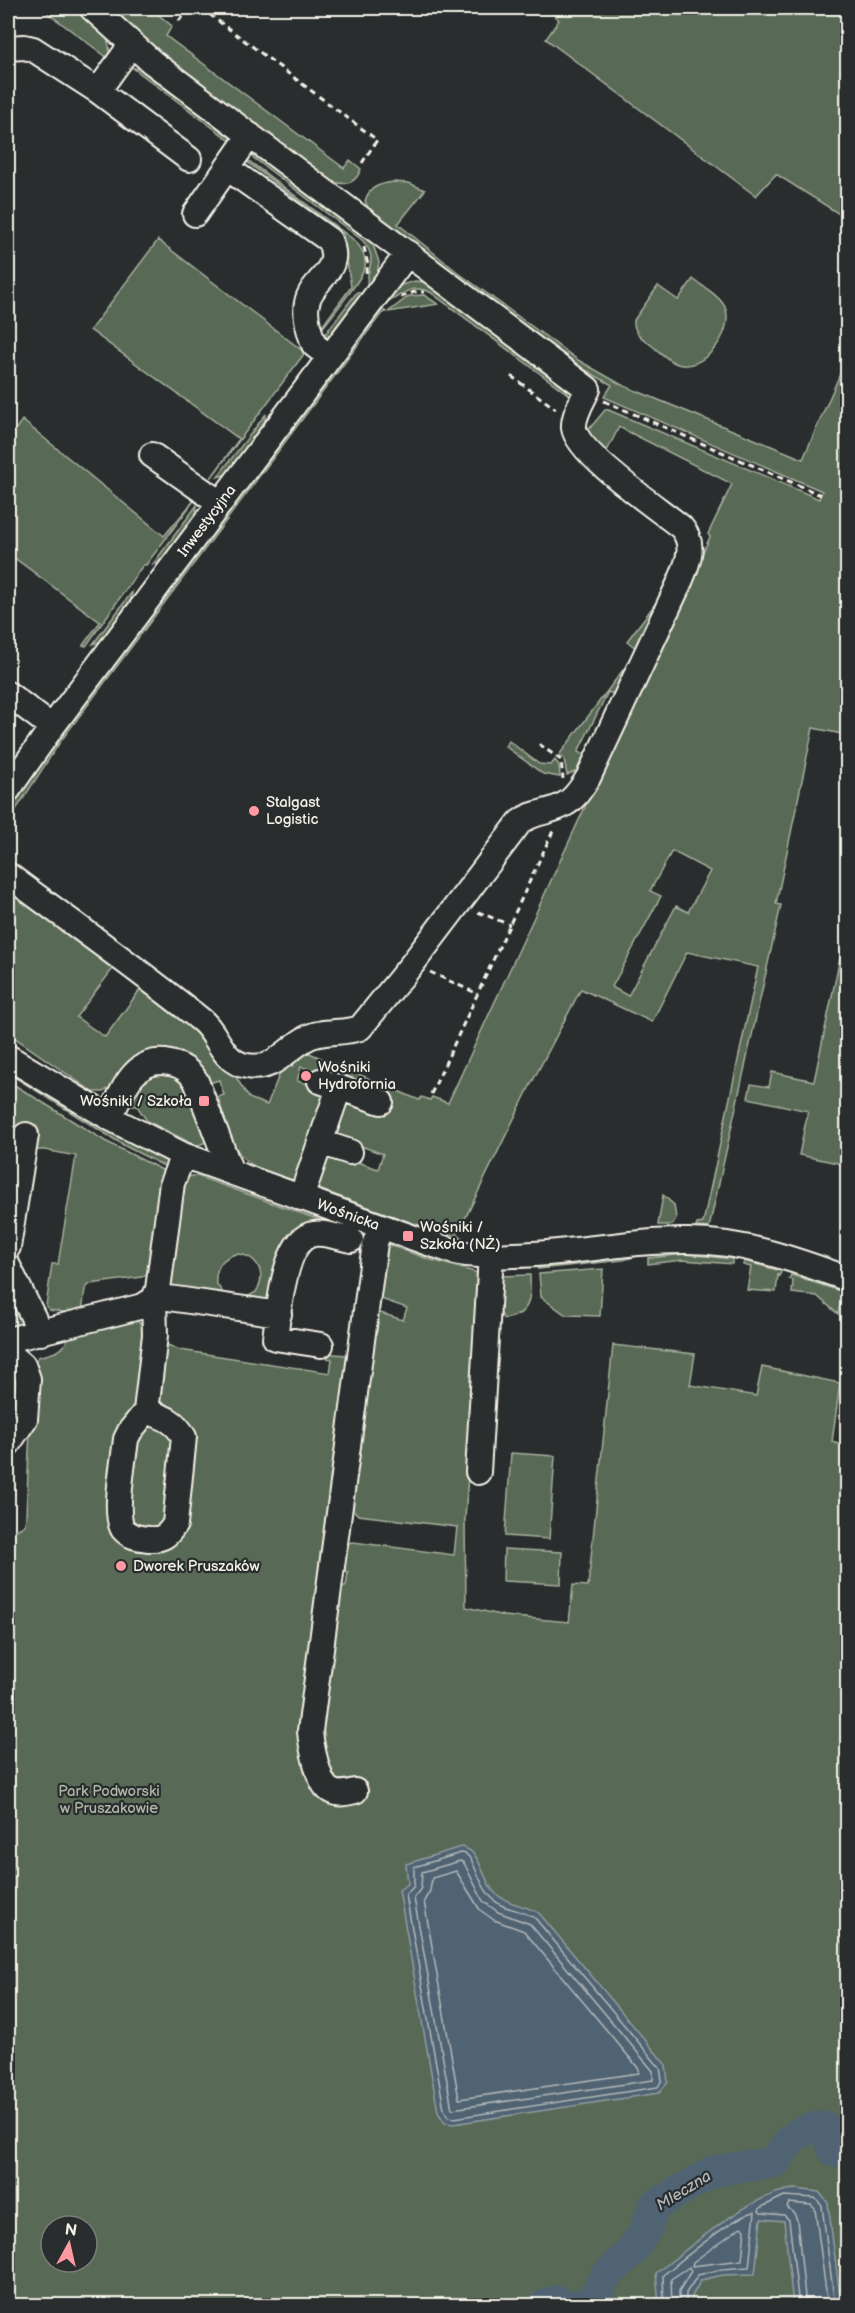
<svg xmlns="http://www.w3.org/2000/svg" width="855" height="2313" viewBox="0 0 855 2313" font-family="'Balsamiq Sans',sans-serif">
	<rect width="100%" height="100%" fill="#2a2d2e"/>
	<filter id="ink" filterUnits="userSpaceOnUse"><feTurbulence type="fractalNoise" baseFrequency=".0167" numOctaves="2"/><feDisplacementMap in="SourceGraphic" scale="12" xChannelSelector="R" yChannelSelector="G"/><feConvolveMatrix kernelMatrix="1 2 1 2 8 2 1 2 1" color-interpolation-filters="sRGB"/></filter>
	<g filter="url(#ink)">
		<path fill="#596b55" stroke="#a6ae9e" stroke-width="1.5" fill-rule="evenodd" d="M41 8H80C93 22 115 36 108 58Z
			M123 8H155L160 16 172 26 166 36 344 168 350 160 361 169C354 189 337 185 322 177L157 52 126 26 123 19Z
			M551 8H847V219L776 174 756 196 546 39 559 20 550 11Z
			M133 68 143 69 229 131 232 142Z
			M251 156 261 157 371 239 379 262 377 275 370 285 367 283C368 265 378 258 362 240Z
			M245 158 354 240C361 247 366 256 365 266 364 278 328 320 319 333L318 332 351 287 343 234 243 159Z
			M393 182 409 183 425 190 398 224 460 274 578 360 622 385 803 459 847 358V735L813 728 776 904 781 905 709 1228 696 1227 697 1224 703 1223 758 967 687 952 652 1022 581 989 528 1090 457 1235 463 1238 432 1230 310 1186 320 1156 349 1159 378 1169 383 1154 333 1136 337 1107 316 1071 301 1067 297 1081 311 1085 325 1095 302 1183C284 1177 263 1173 248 1162 230 1149 225 1117 218 1097L224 1095 219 1080 206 1084 192 1063 115 1084 103 1092H93L8 1033V886L115 966 76 1017 105 1037 142 987 198 1028 232 1071 249 1098 267 1105 284 1063 293 1066 300 1049 419 1100 422 1097 430 1100 432 1097 448 1103 710 537 708 534 732 484 619 427 604 457 584 426 590 428 606 409 819 499 822 491 604 397 612 385 559 355 369 210 365 201C369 187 379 184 393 182ZM672 851 710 871 688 912 676 906 628 996 612 987 661 896 650 891Z
			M158 240 303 351 307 350 211 478 239 439 90 330Z
			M693 279C703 287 719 295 725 307 735 330 707 368 682 365 671 364 660 352 651 345 642 338 633 333 634 320L658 286 678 300Z
			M415 281 425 282 562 383 569 395 430 292C411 284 405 293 390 301L385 296 398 286Z
			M357 292 364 295 335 333 323 337Z
			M424 295 438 304 388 312 409 296Z
			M378 306 386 312 382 313 60 742 8 822V803Z
			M266 414 264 426 227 474 217 477Z
			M22 420 164 536 196 498 146 565H143L86 646 83 645 100 622 8 553V440Z
			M197 505C197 523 170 557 153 564Z
			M132 592C132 609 109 640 93 644Z
			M662 595 619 696 608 692 578 752 590 758 582 769 567 775 564 759 559 755 638 650 627 641Z
			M509 741 539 764 551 765 555 760 559 765 560 777 543 774 505 746Z
			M847 925V1165L799 1155 808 1111 748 1098 751 1084 769 1087 772 1072 814 1081Z
			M8 1065 165 1158 168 1168 125 1146 8 1073Z
			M161 1069 185 1079 210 1140 197 1146 147 1121 137 1106H131L134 1087Z
			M8 1081 105 1141 168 1173 152 1270 142 1277 90 1284 85 1289 82 1312 77 1314 49 1310 46 1306 52 1264H58L76 1156 45 1150H29L32 1133 8 1129Z
			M192 1176H197L367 1237 365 1239C351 1236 322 1226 309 1229 284 1236 280 1283 276 1303L267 1308 172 1293 167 1290 165 1282 179 1184 185 1185 188 1177ZM236 1254C258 1255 267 1274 256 1292L242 1300 226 1297 216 1283C215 1268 221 1258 236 1254Z
			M663 1195 674 1205 676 1218 672 1225H658Z
			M384 1243 428 1259 482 1274 465 1519 466 1607 504 1616 569 1622 573 1585 588 1586 613 1345 695 1354 690 1385 756 1396 762 1367 840 1383 832 1442 848 1447 847 2305H8V1535L25 1525 26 1515 33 1366 38 1357C52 1353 65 1353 68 1336L123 1318 136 1320 165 1344 180 1350 330 1373 332 1359 320 1357 321 1353 347 1355 346 1362 349 1370 339 1586H346L348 1572 341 1570 342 1544 353 1542 454 1555 457 1527 358 1515 346 1502 374 1311 403 1320 407 1308 375 1297ZM51 2226H87V2262H51Z
			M638 1253V1256L623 1260 538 1269 541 1263Z
			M685 1254 732 1259V1264L683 1260 648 1264V1258Z
			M744 1261 781 1271 780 1276 778 1275 776 1292 747 1290 751 1267 743 1265Z
			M603 1269 600 1316 566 1315 541 1297 539 1274Z
			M530 1275C531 1298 531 1315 504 1319L497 1308 498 1276Z
			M791 1275 843 1292 838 1314 817 1296 792 1293 793 1280 789 1279Z
			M8 1304 16 1306 23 1326 8 1333Z
			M8 1364 18 1373 21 1414 9 1421H8Z
			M511 1453 555 1456 549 1539 505 1536Z
			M504 1549 562 1552 561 1584 503 1581Z"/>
		<path fill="#506373" stroke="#929ca2" stroke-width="1.5" d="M461 1847C483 1851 481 1880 496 1894 507 1904 525 1905 539 1913L666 2065 668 2082 659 2093 453 2124 445 2123 438 2112 399 1890 408 1884 406 1864Z
			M795 2189 819 2192 828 2203 841 2305H793L784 2221 761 2219 755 2274 723 2275 701 2280 692 2296V2305H659L656 2273C691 2247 752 2192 795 2189Z"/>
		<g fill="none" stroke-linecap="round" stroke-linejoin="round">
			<path stroke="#b2b8b9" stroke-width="1.5" d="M461 1853 466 1854 471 1859C479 1876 485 1898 503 1906 514 1910 525 1912 535 1918L660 2068 662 2080 658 2087 454 2118 448 2117 444 2109 406 1895 414 1886V1867Z
				M460 1861 464 1863 483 1901 498 1912 530 1924 653 2071V2080L452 2109 414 1898 421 1888 422 1872Z
				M456 1871 480 1910 494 1920 524 1931 639 2069V2073L459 2099 424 1901 430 1891 432 1878Z
				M741 2227 745 2230 742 2260 692 2266 693 2262Z
				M664 2306 663 2275C681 2261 736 2214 755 2212L749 2267 722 2269 698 2275 686 2293V2306
				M672 2306 671 2279 689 2267 691 2271 679 2291V2306
				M799 2306 789 2220 784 2215 761 2213 759 2211 760 2208 784 2196 815 2198 822 2206 835 2306
				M806 2306 797 2220 794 2213 787 2207 789 2203 811 2205 815 2209 828 2306"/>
			<path stroke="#506373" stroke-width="32" d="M544 2306 557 2301 567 2306
				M575 2306 591 2302 606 2276 632 2251 646 2229 654 2206 714 2171 775 2162C789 2141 797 2127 826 2127L834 2151 848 2153"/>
			<g stroke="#f4f1e8" stroke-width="28">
				<path id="minor" d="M8 48 24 47 33 49 98 91 189 159
					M98 91 131 45
					M227 168 329 240C345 271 311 279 307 303 304 315 310 334 314 345L330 357
					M195 214 250 135
					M152 455 220 503
					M8 694 52 727
					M8 790 52 727 408 253
					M8 875C72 923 138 969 201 1020 219 1034 221 1062 247 1066 274 1071 286 1049 307 1038 320 1030 344 1034 360 1028L413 963 520 822C534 811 551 813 565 804 576 798 581 788 588 778L679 584C687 565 697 545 681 527 659 509 577 454 574 428 573 415 583 400 588 389L152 62 92 8
					M8 1057 110 1118 183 1155 428 1243C438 1246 449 1250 459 1253 476 1256 496 1256 514 1255 572 1254 630 1240 688 1241 743 1241 796 1260 848 1279
					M320 1081 381 1102
					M110 1118C122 1092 134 1055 170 1063 182 1065 190 1071 196 1081L231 1172
					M320 1142 350 1152
					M301 1198 339 1088
					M8 1247 26 1135
					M8 1266 41 1333
					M155 1296 279 1314
					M8 1340 143 1306 154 1299 158 1289 172 1183 183 1155
					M321 1345 275 1338C279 1313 283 1238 314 1234 325 1232 340 1238 351 1240
					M8 1355 16 1359 23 1365 28 1379 25 1419 8 1444
					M146 1411C163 1417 175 1420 184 1437L175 1524C168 1535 163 1540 149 1539 139 1538 130 1537 123 1529 113 1514 124 1459 126 1439L130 1431 146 1411 155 1335 154 1299
					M478 1472 491 1255
					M355 1791C346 1793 336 1796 328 1789 318 1781 311 1744 310 1731L375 1243 381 1226"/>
			</g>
			<path stroke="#f4f1e8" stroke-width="3" stroke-dasharray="6 4.5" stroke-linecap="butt" d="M201 8 377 140 362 163
				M179 21 188 8
				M364 247 368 265 366 273
				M401 297 414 292H424
				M511 376 556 409
				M604 401 821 495
				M539 744 561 760 563 779
				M478 912 510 925
				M430 972 478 994
				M431 1094 553 831"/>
			<use href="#minor" stroke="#2a2d2e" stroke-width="24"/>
		</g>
	</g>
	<g fill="#ff9aa2" stroke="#2a2d2e" stroke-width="2">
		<circle cx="254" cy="811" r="6"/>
		<circle cx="306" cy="1076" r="6"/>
		<rect x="198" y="1095" width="12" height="12" rx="3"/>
		<rect x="402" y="1230" width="12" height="12" rx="3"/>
		<circle cx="121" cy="1566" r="6"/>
	</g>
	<g text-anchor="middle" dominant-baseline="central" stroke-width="4.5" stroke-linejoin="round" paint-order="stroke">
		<g font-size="15" fill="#f4f1e8" stroke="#2a2d2e">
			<text transform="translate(207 521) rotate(-53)">Inwestycyjna</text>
			<text transform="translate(348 1215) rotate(20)">Wośnicka</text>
		</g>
		<g font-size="15" fill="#f4f1e8" stroke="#2a2d2e" text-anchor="start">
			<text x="266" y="802">Stalgast<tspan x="266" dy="17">Logistic</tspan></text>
			<text x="318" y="1067">Wośniki<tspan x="318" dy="17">Hydrofornia</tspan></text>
			<text x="192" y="1101" text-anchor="end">Wośniki / Szkoła</text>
			<text x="420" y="1227">Wośniki /<tspan x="420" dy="17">Szkoła (NŻ)</tspan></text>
			<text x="133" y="1566">Dworek Pruszaków</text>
		</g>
		<g font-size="15" fill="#aeb5a6" stroke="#2a2d2e">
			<text x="109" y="1791">Park Podworski<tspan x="109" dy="17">w Pruszakowie</tspan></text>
		</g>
		<g font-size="16" font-style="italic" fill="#b2b8b9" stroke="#2a2d2e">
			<text transform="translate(684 2191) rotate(-32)">Mleczna</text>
		</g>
	</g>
	<rect width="855" height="2313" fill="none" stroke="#2a2d2e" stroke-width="30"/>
	<rect x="15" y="15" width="825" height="2283" fill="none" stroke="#f4f1e8" stroke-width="2" filter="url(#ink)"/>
	<g transform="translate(69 2244) rotate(8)"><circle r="28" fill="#2a2d2e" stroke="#7b7b78" stroke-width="1.5"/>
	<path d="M0-4.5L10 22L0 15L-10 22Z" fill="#ff9aa2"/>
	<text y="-9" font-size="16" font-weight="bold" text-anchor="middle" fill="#f4f1e8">N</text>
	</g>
</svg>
